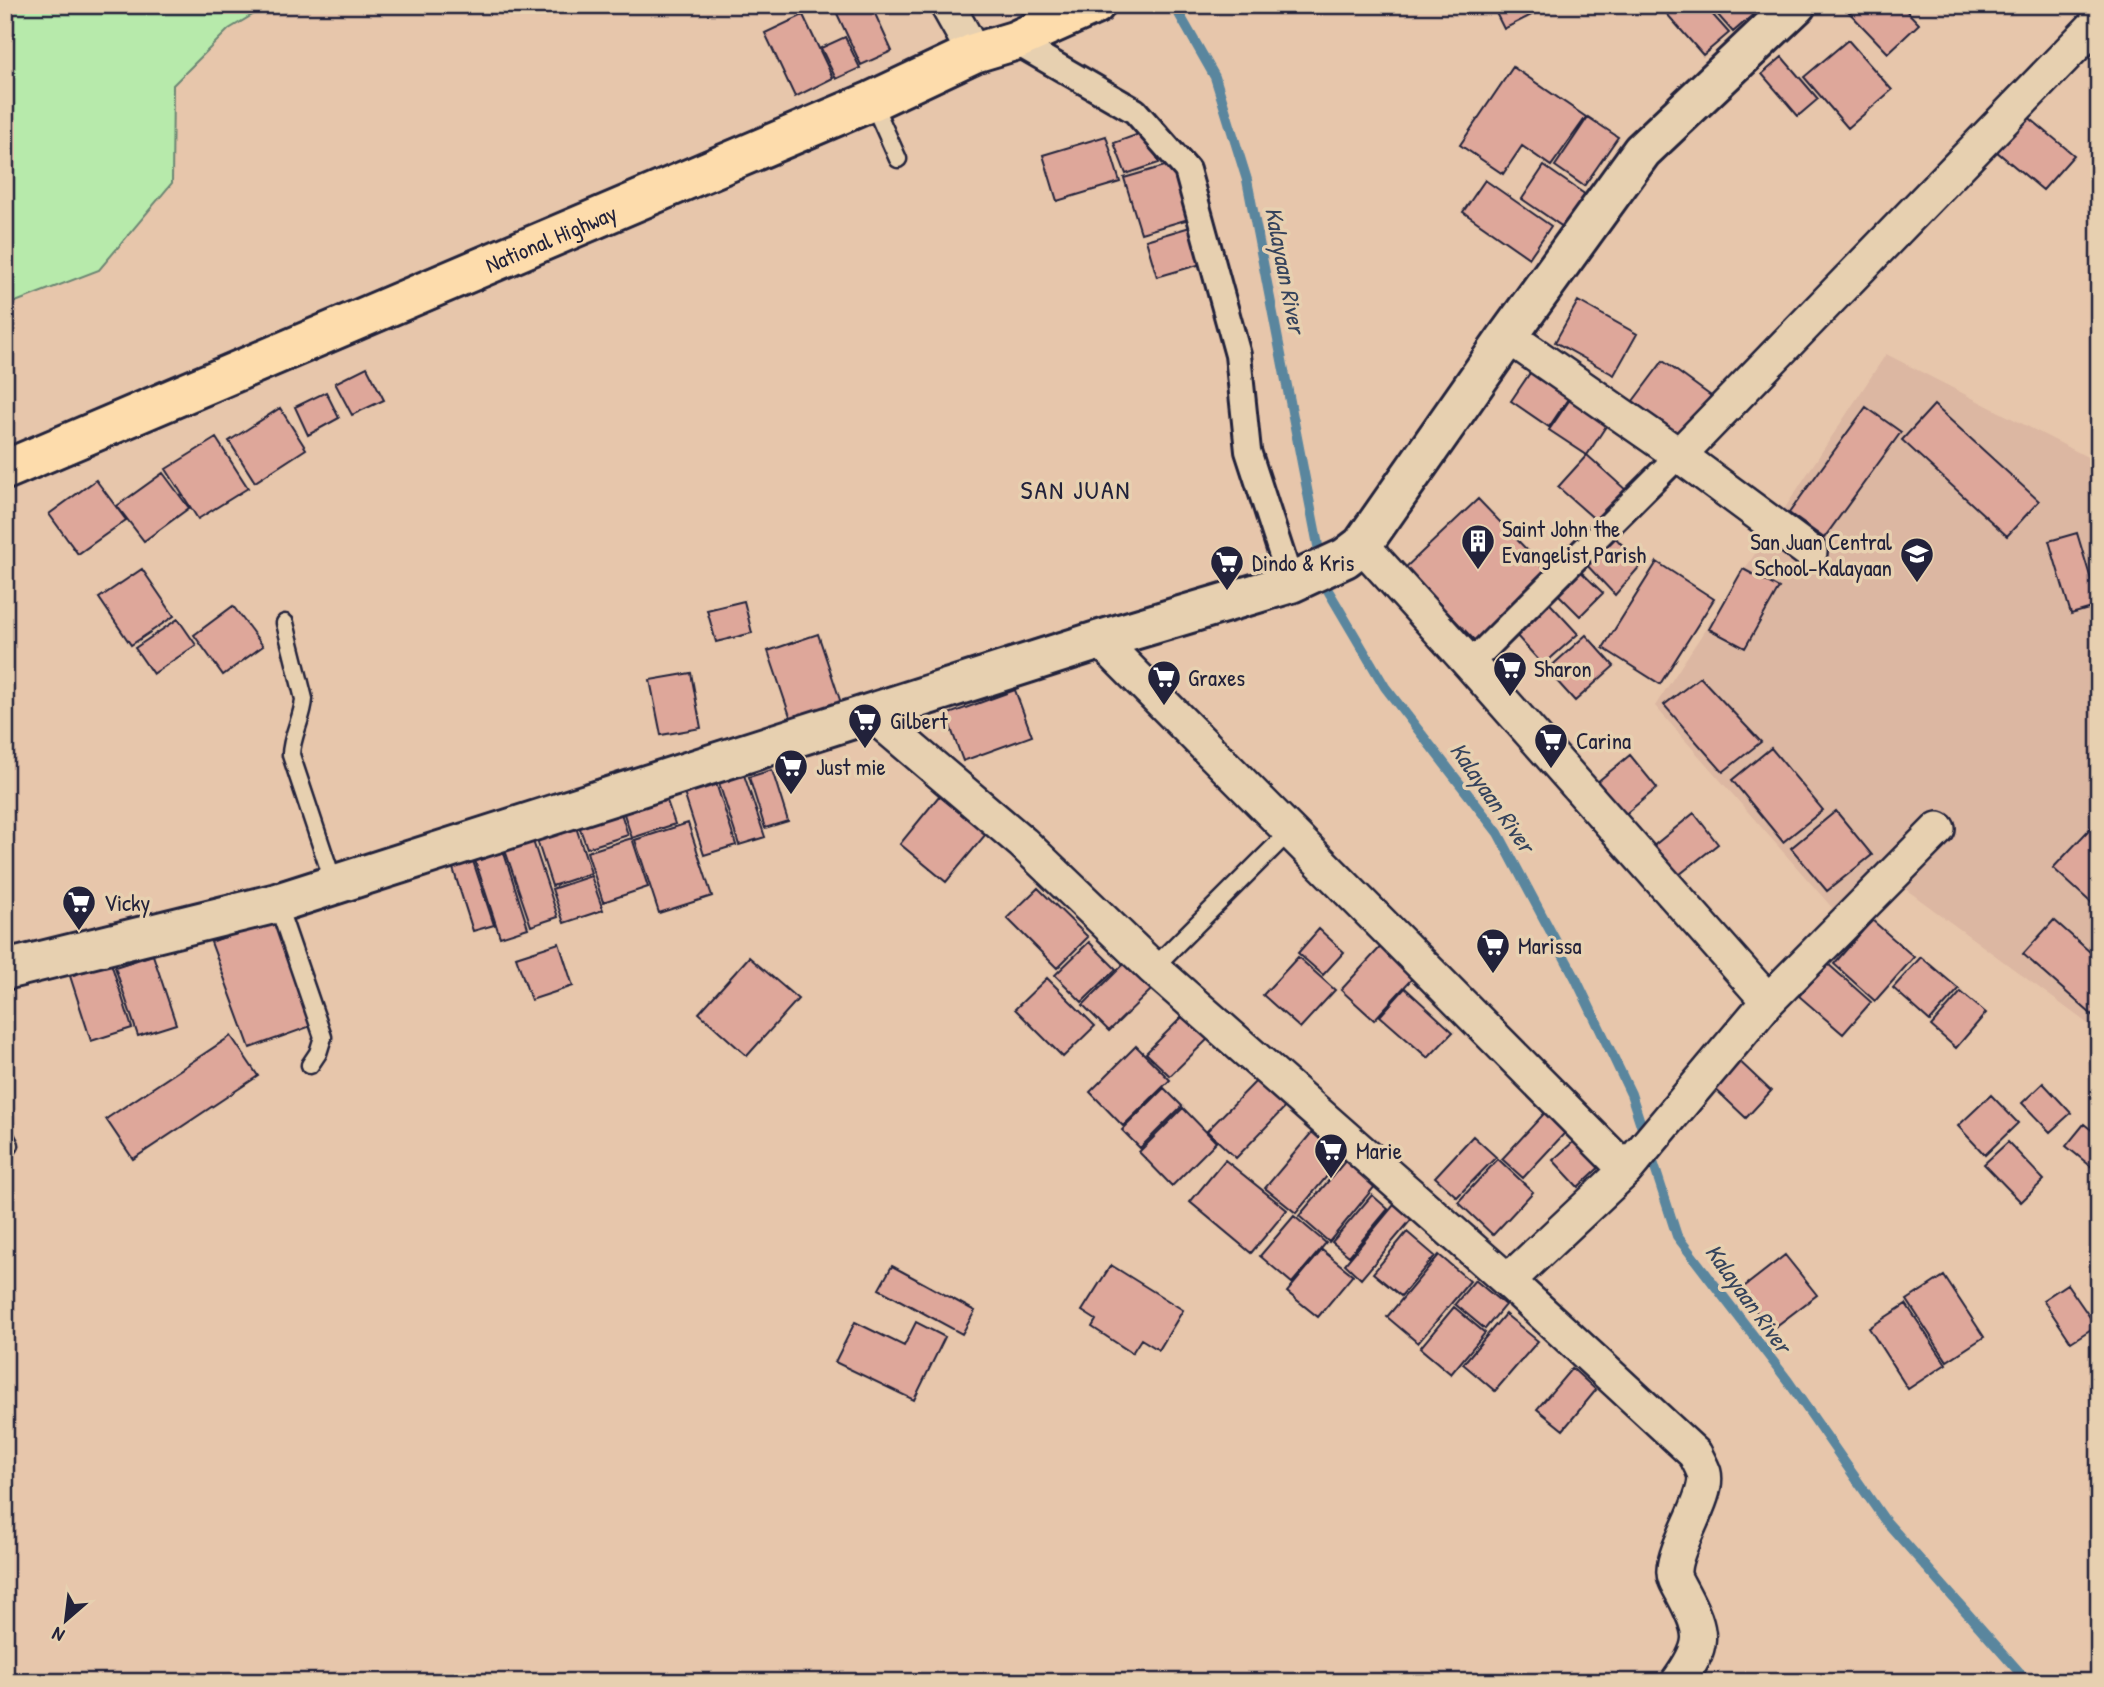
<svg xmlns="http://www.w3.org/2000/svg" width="2104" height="1687" viewBox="0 0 2104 1687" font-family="'Patrick Hand',sans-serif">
	<rect width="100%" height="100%" fill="#e7c6ab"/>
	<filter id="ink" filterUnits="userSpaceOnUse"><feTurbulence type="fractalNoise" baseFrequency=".0143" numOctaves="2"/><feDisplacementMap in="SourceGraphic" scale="14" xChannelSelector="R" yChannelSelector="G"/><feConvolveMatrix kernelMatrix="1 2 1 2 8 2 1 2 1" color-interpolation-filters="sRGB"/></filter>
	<g filter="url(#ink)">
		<path fill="#dcb7a2" d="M1886 354 2099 463V1032L1900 885 1850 928 1655 706Z"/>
		<path fill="#b7eaab" stroke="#6c8673" stroke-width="2" d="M5 5H269L229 29 173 85 172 183 99 270 5 306Z"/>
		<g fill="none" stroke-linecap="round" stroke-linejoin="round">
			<path stroke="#5a869e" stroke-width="10" d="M1174 5 1215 77 1247 180 1321 561
				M1324 576 1326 587 1385 687 1498 833 1576 979 1631 1094 1677 1236 1788 1381 1884 1519 2028 1682"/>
		</g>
		<path fill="#dea79a" stroke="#22223b" stroke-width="2" d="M833 5H871L892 51 861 65Z
			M1492 5H1546L1547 7 1504 29Z
			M1659 5H1704L1729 33 1703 55Z
			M1709 5H1764L1733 32Z
			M1842 5H1901L1919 24 1888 53Z
			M803 15 833 78 795 97 765 33Z
			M845 37 860 68 836 79 821 48Z
			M1848 40 1892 90 1848 128 1804 77Z
			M1782 57 1818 99 1798 116 1762 74Z
			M1513 67 1586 117 1551 166 1522 146 1503 174 1460 145Z
			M2020 110 2074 155 2043 190 1990 146Z
			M1588 117 1618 137 1584 186 1555 166Z
			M1147 131 1159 163 1126 174 1114 143Z
			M1106 136 1120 182 1057 201 1043 155Z
			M1175 163 1192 218 1141 233 1124 178Z
			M1544 166 1586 195 1563 227 1522 199Z
			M1485 180 1551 226 1529 258 1463 212Z
			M1197 225 1208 262 1157 277 1146 240Z
			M1578 301 1637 334 1614 375 1555 342Z
			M1663 361 1711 396 1682 437 1633 401Z
			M367 367 384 400 352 415 335 383Z
			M1534 367 1572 393 1549 427 1511 401Z
			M326 392 339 418 308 435 295 407Z
			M1573 395 1610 420 1587 455 1549 430Z
			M1934 405 2039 501 2007 536 1902 440Z
			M1866 407 1901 432 1824 538 1789 513Z
			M280 408 306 449 255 482 229 441Z
			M216 438 248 488 198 519 166 469Z
			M1587 455 1627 491 1599 523 1558 487Z
			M163 473 189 508 144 541 117 506Z
			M96 480 126 520 78 554 49 514Z
			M1478 499 1551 575 1478 644 1405 568Z
			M1611 533 1641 565 1615 595 1583 561Z
			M2077 533 2099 606 2071 614 2049 541Z
			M1657 562 1714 599 1660 684 1603 648Z
			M1575 566 1603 593 1580 616 1553 589Z
			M142 569 174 616 131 645 99 598Z
			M1743 569 1779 588 1745 648 1709 629Z
			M1542 595 1578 634 1543 665 1508 626Z
			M744 601 752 633 716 642 707 610Z
			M233 606 263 646 223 675 194 635Z
			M178 619 196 645 153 674 135 648Z
			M818 634 841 703 791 719 768 651Z
			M1586 635 1614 666 1575 701 1547 670Z
			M691 673 701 728 661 735 650 680Z
			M1700 677 1761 742 1723 772 1664 705Z
			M1015 690 1032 736 963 761 946 715Z
			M1771 748 1823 810 1783 842 1732 780Z
			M1630 755 1657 788 1623 816 1596 783Z
			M772 770 788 821 765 828 749 777Z
			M744 775 765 837 739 845 719 783Z
			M716 783 736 845 704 855 684 793Z
			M939 796 986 834 946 882 900 844Z
			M666 798 675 824 632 838 623 811Z
			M620 810 628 835 587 848 578 823Z
			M1836 811 1872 855 1827 891 1791 848Z
			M1694 813 1718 844 1675 878 1651 848Z
			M2099 819V910L2053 868Z
			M688 823 712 896 659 913 635 840Z
			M575 824 591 873 552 886 536 837Z
			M632 838 648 887 603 902 587 852Z
			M533 841 558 917 531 926 505 850Z
			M502 847 528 928 500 937 474 857Z
			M471 855 494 925 473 931 451 862Z
			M591 876 603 910 564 923 552 889Z
			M1038 888 1088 937 1057 968 1007 918Z
			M275 919 314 1025 250 1048 211 942Z
			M1872 920 1914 957 1875 1001 1834 964Z
			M2054 920 2099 960V1021L2023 954Z
			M1319 929 1344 952 1323 975 1298 953Z
			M1386 941 1419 971 1374 1020 1341 990Z
			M1089 942 1116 969 1082 1002 1055 975Z
			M559 943 573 986 531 1000 516 957Z
			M153 955 176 1024 138 1036 115 967Z
			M749 957 798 999 747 1056 699 1013Z
			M1298 957 1335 990 1300 1028 1263 995Z
			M1921 957 1959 989 1930 1021 1893 988Z
			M111 963 132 1028 91 1041 70 976Z
			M1124 964 1151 990 1109 1031 1083 1005Z
			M1828 964 1871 1002 1843 1034 1799 996Z
			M1047 978 1095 1026 1063 1057 1015 1009Z
			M1405 988 1453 1032 1428 1058 1380 1016Z
			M1961 992 1986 1013 1956 1048 1931 1026Z
			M1189 1010 1212 1035 1170 1076 1146 1053Z
			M231 1036 258 1076 133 1159 106 1119Z
			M1136 1046 1170 1080 1123 1126 1090 1092Z
			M1735 1057 1771 1091 1746 1118 1710 1084Z
			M1263 1074 1290 1102 1236 1158 1207 1131Z
			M2043 1083 2071 1113 2050 1132 2022 1103Z
			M1164 1088 1182 1106 1140 1148 1122 1130Z
			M1991 1095 2018 1123 1985 1155 1958 1126Z
			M1553 1104 1574 1123 1523 1178 1502 1159Z
			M1183 1108 1216 1142 1172 1186 1139 1152Z
			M2084 1124 2099 1136V1173L2066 1146Z
			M1313 1131 1344 1156 1296 1213 1265 1188Z
			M1582 1134 1606 1161 1578 1187 1553 1160Z
			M1473 1136 1496 1157 1457 1197 1435 1177Z
			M2008 1142 2044 1180 2021 1202 1984 1164Z
			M1498 1159 1533 1192 1493 1235 1458 1202Z
			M1225 1160 1287 1210 1251 1253 1190 1202Z
			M1346 1160 1376 1185 1329 1242 1299 1216Z
			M1372 1195 1388 1209 1349 1256 1332 1242Z
			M1398 1200 1415 1215 1361 1279 1345 1264Z
			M1294 1216 1326 1243 1292 1283 1260 1256Z
			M1407 1232 1435 1256 1401 1296 1373 1273Z
			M1322 1250 1353 1275 1318 1317 1287 1292Z
			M1439 1255 1470 1281 1418 1343 1387 1317Z
			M1785 1255 1817 1295 1771 1330 1740 1290Z
			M1111 1265 1183 1310 1159 1350 1141 1339 1132 1353 1092 1327 1096 1320 1082 1311Z
			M892 1266 975 1311 962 1334 879 1289Z
			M1944 1276 1984 1337 1947 1361 1907 1300Z
			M1475 1280 1505 1305 1485 1329 1455 1304Z
			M2067 1284 2096 1326 2071 1342 2043 1300Z
			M1906 1304 1946 1364 1908 1389 1869 1328Z
			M1454 1307 1485 1333 1451 1374 1420 1348Z
			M1505 1314 1538 1341 1495 1391 1463 1364Z
			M855 1322 904 1346 916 1322 945 1337 914 1400 835 1362Z
			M1572 1368 1596 1390 1563 1430 1537 1409Z"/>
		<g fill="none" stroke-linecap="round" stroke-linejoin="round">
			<g stroke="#22223b" stroke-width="21">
				<path id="service" d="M872 101 898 159
					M285 623 304 699C303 718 291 736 291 755L334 884
					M277 903 323 1037 318 1053 310 1065
					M1153 968 1291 830
					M5 1136 10 1145"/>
			</g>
			<g stroke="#22223b" stroke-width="30">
				<path id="pedestrian" d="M1014 41 1135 111 1187 170 1238 355 1248 451 1291 583
					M1470 664 1679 455"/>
			</g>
			<g stroke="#22223b" stroke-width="38">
				<path id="minor" d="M947 5 974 53
					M1508 336 1679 455 1810 552
					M1679 455 2099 21
					M1362 545 1470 664 1768 1001
					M1100 640 1626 1170
					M870 713 1023 843 1153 968 1508 1281 1695 1454C1698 1460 1702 1467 1704 1473 1710 1495 1675 1544 1674 1570 1673 1578 1679 1586 1683 1594 1704 1634 1705 1644 1678 1682
					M1508 1281 1626 1170 1768 1001 1938 829"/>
			</g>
			<g stroke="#22223b" stroke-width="44">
				<path id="tertiary" d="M5 970 277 903 1100 640 1291 583 1345 558 1362 545 1508 336 1642 151 1796 5"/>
			</g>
			<g stroke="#22223b" stroke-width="44">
				<g id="primary">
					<path id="s1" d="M5 470 872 101 974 53 1014 41 1095 5"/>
				</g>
			</g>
			<use href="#service" stroke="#e7d0b0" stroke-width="16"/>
			<use href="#pedestrian" stroke="#e7d0b0" stroke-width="24"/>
			<use href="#minor" stroke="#e7d0b0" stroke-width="33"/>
			<use href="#tertiary" stroke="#e7d0b0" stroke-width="38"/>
			<use href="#primary" stroke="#fddcac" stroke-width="38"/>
		</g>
	</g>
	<defs>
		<g id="building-pin" transform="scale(1.75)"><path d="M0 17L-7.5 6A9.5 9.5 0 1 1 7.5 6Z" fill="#22223b" stroke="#e7d0b0"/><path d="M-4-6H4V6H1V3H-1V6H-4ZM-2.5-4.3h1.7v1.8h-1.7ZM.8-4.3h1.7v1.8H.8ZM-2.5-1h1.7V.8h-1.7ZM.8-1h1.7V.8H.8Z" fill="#fff"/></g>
		<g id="school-pin" transform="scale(1.75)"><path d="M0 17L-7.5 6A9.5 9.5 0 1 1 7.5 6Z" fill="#22223b" stroke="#e7d0b0"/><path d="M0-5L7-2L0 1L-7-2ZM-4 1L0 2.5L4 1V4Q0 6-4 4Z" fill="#fff"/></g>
		<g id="supermarket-pin" transform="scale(1.75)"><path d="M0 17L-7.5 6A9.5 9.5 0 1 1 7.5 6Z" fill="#22223b" stroke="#e7d0b0"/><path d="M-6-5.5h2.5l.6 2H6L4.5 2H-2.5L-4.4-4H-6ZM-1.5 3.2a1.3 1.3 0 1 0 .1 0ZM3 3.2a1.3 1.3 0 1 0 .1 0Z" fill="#fff"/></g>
	</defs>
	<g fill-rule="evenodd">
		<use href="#building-pin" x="1478" y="541"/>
		<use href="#school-pin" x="1917" y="554"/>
		<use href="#supermarket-pin" x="1227" y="562"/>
		<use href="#supermarket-pin" x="1510" y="668"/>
		<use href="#supermarket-pin" x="1164" y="677"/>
		<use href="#supermarket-pin" x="865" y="720"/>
		<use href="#supermarket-pin" x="1551" y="740"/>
		<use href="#supermarket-pin" x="791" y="766"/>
		<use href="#supermarket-pin" x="79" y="902"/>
		<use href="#supermarket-pin" x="1493" y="945"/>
		<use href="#supermarket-pin" x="1331" y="1150"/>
	</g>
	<g text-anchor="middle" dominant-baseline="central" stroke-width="7" stroke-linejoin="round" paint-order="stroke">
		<g font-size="23" fill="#22223b" stroke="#e7d0b0">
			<text stroke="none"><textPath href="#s1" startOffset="593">National Highway</textPath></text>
		</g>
		<g font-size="23" fill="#22223b" stroke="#e7d0b0" text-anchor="start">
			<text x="1502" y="528">Saint John the<tspan x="1502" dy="26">Evangelist Parish</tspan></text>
			<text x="1892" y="541" text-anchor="end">San Juan Central<tspan x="1892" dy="26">School-Kalayaan</tspan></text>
			<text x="1252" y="562">Dindo &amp; Kris</text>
			<text x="1534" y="668">Sharon</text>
			<text x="1188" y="677">Graxes</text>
			<text x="890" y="720">Gilbert</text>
			<text x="1576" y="740">Carina</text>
			<text x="816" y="766">Just mie</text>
			<text x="104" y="902">Vicky</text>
			<text x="1518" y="945">Marissa</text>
			<text x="1356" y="1150">Marie</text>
		</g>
		<g font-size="24" font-style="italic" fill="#35435c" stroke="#e7d0b0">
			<text transform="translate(1286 270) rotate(79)">Kalayaan River</text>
			<text transform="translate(1493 797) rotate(55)">Kalayaan River</text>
			<text transform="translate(1749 1298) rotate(54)">Kalayaan River</text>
		</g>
		<g font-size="26" letter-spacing="2" fill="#22223b" stroke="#e7d0b0">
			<text x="1076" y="489">SAN JUAN</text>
		</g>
	</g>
	<rect width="2104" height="1687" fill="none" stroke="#e7d0b0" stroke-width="28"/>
	<rect x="14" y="14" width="2076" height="1659" fill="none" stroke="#22223b" stroke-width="2.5" filter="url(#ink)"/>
	<g transform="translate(66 1620) rotate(208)" stroke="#e7d0b0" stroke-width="5" paint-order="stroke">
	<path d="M0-5L12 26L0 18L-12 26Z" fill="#22223b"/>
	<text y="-10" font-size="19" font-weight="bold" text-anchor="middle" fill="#22223b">N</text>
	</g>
</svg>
